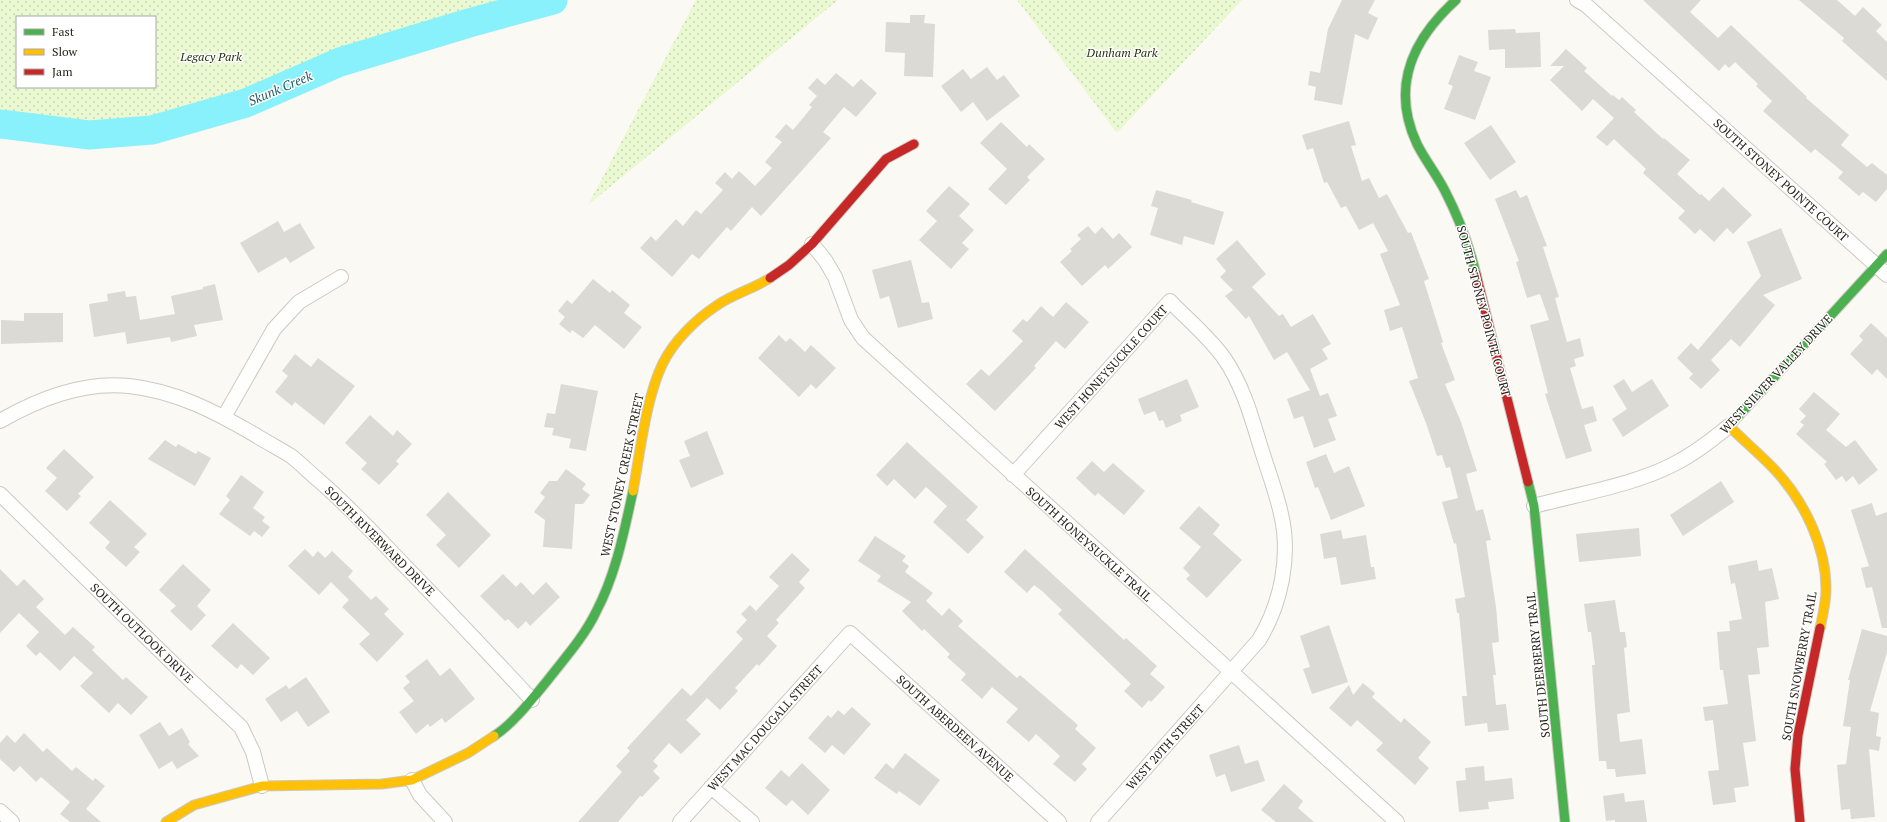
<svg xmlns="http://www.w3.org/2000/svg" width="1887" height="822" viewBox="0 0 1887 822" font-family="'PT Serif',serif">
	<defs>
		<pattern id="green-dots" width="8" height="8" patternUnits="userSpaceOnUse"><rect width="8" height="8" fill="#eaf9d1"/><path d="M2 2h.1M6 6h.1" fill="none" stroke="#c9d5b3" stroke-width="1.8" stroke-linecap="round"/></pattern>
	</defs>
	<rect width="100%" height="100%" fill="#faf9f4"/>
	<path fill="url(#green-dots)" fill-rule="evenodd" d="M0 0H553L469 23 340 62 246 103 152 130 89 135 0 124ZM17 17H155V87H17Z
		M696 0H838L588 205Z
		M1017 0H1242L1117 133Z"/>
	<g fill="none" stroke-linecap="round" stroke-linejoin="round">
		<path stroke="#89f1fc" stroke-width="29" d="M0 124 89 135 152 130 246 103 340 62 469 23 553 0"/>
	</g>
	<path fill="#dcdad4" d="M1342 0H1375L1368 13 1378 18 1368 40 1355 34 1342 105 1314 100 1316 87 1308 85 1310 71 1320 73 1328 29Z
		M1643 0H1701L1690 12 1718 38 1731 25 1807 97 1806 98 1849 135 1841 145 1867 167 1872 163 1887 175V189L1876 202 1863 192 1859 196 1838 178 1843 172 1815 149 1811 153 1763 111 1772 101 1756 86 1758 84 1735 62 1729 68 1725 64 1719 71Z
		M1799 0H1837L1855 16 1863 7 1882 25 1876 31 1887 42V81L1842 41 1844 38Z
		M910 15H925L924 23 935 24 933 77 904 76 905 53 885 52 886 22 910 23Z
		M1515 29 1516 33 1540 32 1541 67 1505 68V49L1489 50 1488 30Z
		M1566 49 1587 68 1584 71 1612 96 1613 95 1619 100 1622 97 1636 110 1634 112 1663 139 1664 138 1690 160 1677 174 1700 195 1701 194 1709 201 1723 187 1752 215 1733 234 1727 228 1714 242 1700 229 1695 234 1678 218 1685 211 1643 173 1646 169 1614 139 1607 146 1596 137 1614 118 1593 99 1582 111 1550 80 1564 66H1550Z
		M1459 55 1478 62 1474 71 1491 77 1475 120 1444 109 1453 86 1448 84Z
		M987 67 997 80 1004 75 1020 96 987 121 973 102 961 112 941 86 963 69 971 79Z
		M836 73 853 87 861 79 877 93 856 117 844 107 823 132 831 138 761 216 752 207 731 231 727 227 699 259 692 254 672 277 640 248 651 236 656 241 676 219 683 226 696 210 701 214 723 190 715 183 725 172 732 179 739 171 755 186 772 168 765 162 782 142 775 137 786 124 793 130 812 107 809 105 817 96 808 88 817 78 825 85Z
		M1349 121 1356 145 1351 146 1362 181 1369 178 1379 198 1387 194 1408 233 1411 232 1429 279 1424 281 1443 342 1441 343 1455 380 1445 384 1461 422 1477 471 1466 474 1476 511 1483 509 1491 540 1486 541 1496 607 1499 642 1492 643 1496 675H1493L1496 705 1506 704 1509 730 1488 732 1487 723 1465 726 1462 696H1467L1459 613H1457L1455 599 1465 597 1456 543 1454 544 1442 502 1458 498 1450 467 1446 468 1442 455 1437 456 1426 423 1409 381 1418 378 1402 327 1390 331 1384 310 1400 305 1380 254 1388 251 1373 223 1359 230 1346 206 1341 208 1327 182 1324 183 1313 148 1307 150 1302 135Z
		M1001 122 1027 147 1029 144 1045 159 1027 177 1030 180 1006 205 988 189 1007 169 980 143Z
		M1491 125 1516 162 1490 180 1464 143Z
		M949 186 970 204 959 216 974 230 962 243 969 249 951 269 919 240 937 221 926 211Z
		M1156 190 1192 200 1191 202 1224 212 1214 245 1184 236 1182 245 1150 235 1158 208 1151 206Z
		M1516 190 1520 198 1527 195 1547 246 1543 247 1559 297 1555 298 1567 342 1580 338 1584 356 1574 359 1576 366 1570 368 1582 409 1593 406 1597 421 1584 425 1592 451 1566 459 1545 394 1548 393 1530 325 1549 320 1540 294 1527 298 1516 262 1519 261 1495 199Z
		M278 221 284 232 300 223 315 248 290 263 286 257 258 273 240 243Z
		M1088 226 1095 234 1102 227 1113 239 1119 233 1132 247 1108 269 1105 265 1082 286 1060 262 1072 251 1070 249 1081 239 1077 235Z
		M1781 228 1802 279 1763 295 1775 305 1740 347 1731 339 1711 360 1720 370 1701 389 1689 378 1693 374 1677 358 1691 343 1698 350 1761 276 1747 242Z
		M1237 240 1266 274 1252 287 1279 316 1283 314 1291 327 1313 314 1331 344 1322 349 1328 359 1310 369 1320 396 1328 393 1337 416 1328 419 1336 440 1314 448 1303 416 1294 419 1287 399 1310 390 1287 352 1274 360 1249 316 1246 319 1225 296 1233 290 1220 277 1226 271 1216 259Z
		M911 260 922 303 929 302 933 319 898 328 889 296 880 299 872 270Z
		M593 279 610 293 612 290 630 305 624 313 642 327 624 349 595 325 583 338 572 330 570 333 559 324 565 317 558 311 567 300 572 304Z
		M215 284 223 320 194 325 197 336 171 342 170 337 127 344 125 332 94 337 89 304 108 301 107 294 125 291 126 297 136 296 140 320 175 314 171 296 203 289V287Z
		M1066 302 1089 322 1065 349 1056 341 1034 366 1036 368 995 411 966 384 981 369 989 376 1023 341 1012 331 1023 319 1027 322 1041 306 1053 317Z
		M24 313H63V342L1 344V320L24 321Z
		M1871 323 1887 338V379L1877 369 1872 375 1850 354 1863 340 1859 336Z
		M779 335 786 342 790 338 805 352 811 345 836 368 816 389 811 384 799 397 758 358Z
		M295 354 311 367 318 358 355 386 324 425 295 402 292 406 275 392 288 376 282 371Z
		M1187 379 1199 407 1180 415 1182 421 1166 428 1163 420 1159 421 1155 411 1144 415 1138 399Z
		M1624 379 1632 392 1652 379 1669 406 1623 437 1612 419 1627 409 1613 386Z
		M561 384 598 391 586 451 569 448 571 439 552 435 554 428 544 427 547 413 555 414Z
		M1814 392 1840 414 1826 430 1846 447 1855 440 1878 470 1859 485 1853 476 1846 482 1842 476 1836 480 1824 464 1827 462 1796 434 1804 425 1800 422 1806 416 1799 409Z
		M370 415 393 436 397 430 412 444 396 461 399 464 379 485 361 469 367 463 345 443Z
		M707 431 724 474 691 488 679 460 690 456 684 441Z
		M165 440 176 447 178 444 196 454 198 451 211 458 195 486 148 459Z
		M907 442 978 507 966 520 984 537 968 554 933 522 947 506 926 487 915 499 894 479 887 486 876 475Z
		M64 449 94 477 78 494 81 496 67 511 45 491 57 478 46 468Z
		M1326 454 1334 473 1349 466 1365 506 1331 520 1318 487 1315 488 1306 462Z
		M1092 461 1104 472 1113 463 1145 491 1124 515 1098 493 1095 496 1076 478Z
		M566 469 586 484 582 489 590 495 583 504H575L572 549 543 547 545 520 534 512 545 497 540 493 549 481H557Z
		M241 475 264 492 253 508 265 517 262 521 270 527 262 537 254 531 250 536 219 514 230 500 226 496Z
		M1721 481 1734 502 1683 536 1670 515Z
		M448 492 491 535 459 568 436 545 446 535 426 515Z
		M110 500 147 534 134 547 140 552 126 567 105 548 110 542 89 523Z
		M1872 503 1876 516 1887 512V628H1882L1872 587 1866 588 1861 568 1869 566 1851 510Z
		M1199 506 1220 525 1213 534 1242 560 1207 598 1186 579 1190 575 1183 568 1201 547 1179 528Z
		M1639 528 1641 556 1579 562 1576 534Z
		M1341 530 1343 539 1366 535 1371 567H1374L1376 579 1341 585 1336 557 1324 559 1320 534Z
		M875 536 906 556 902 561 909 566 905 572 933 593 926 601 942 616 949 608 963 621 958 626 1017 678 1020 675 1078 725 1075 729 1096 748 1082 764 1087 769 1075 782 1053 764 1060 756 1036 734 1029 742 1006 722 1018 709 992 687 982 699 961 680 966 674 947 657 950 654 924 629 922 631 902 611 911 602 877 581 881 576 858 561Z
		M305 549 313 557 318 551 325 558 332 551 353 571 348 577 371 600 376 596 389 609 384 614 404 634 377 662 359 644 370 634 342 607 349 600 331 582 319 595 288 566Z
		M1025 549 1124 640 1126 638 1157 666 1150 674 1165 687 1151 702 1149 700 1142 708 1124 691 1131 684 1058 614 1062 610 1042 591 1034 585 1027 593 1004 572Z
		M792 553 810 570 799 582 805 588 776 620 779 623 767 636 777 646 759 666 757 664 735 688 738 691 720 710 707 698 686 720 701 734 681 754 669 743 653 761 658 766 653 771 660 778 642 797 640 796 618 822H578L622 772 616 766 630 751 627 748 682 688 691 696 743 639 736 632 747 620 741 614 750 605 756 611 779 586 769 577Z
		M1757 560 1759 571 1772 568 1779 599 1765 602 1769 647 1757 648 1760 674 1748 675 1756 741 1743 743 1749 786 1734 788 1736 802 1713 805 1708 771 1719 770 1713 720 1705 721 1703 707 1728 704 1723 670H1720L1717 632 1730 631 1729 621 1742 619 1735 583 1731 584 1728 566Z
		M183 564 211 590 197 606 206 615 191 631 170 611 176 606 159 590Z
		M0 569 17 586 24 579 44 599 36 607 65 635 73 627 95 647 92 650 123 680 126 677 148 697 131 715 118 703 109 713 80 686 93 673 74 656 60 671 40 652 36 656 26 646 39 632 19 613 0 633Z
		M503 574 516 587 521 582 533 595 546 582 560 597 530 626 526 621 518 629 508 619 505 621 480 596Z
		M1615 600 1620 632H1625L1627 647 1624 648 1630 712 1617 714 1620 742 1642 739 1646 774 1616 777 1615 769H1607L1606 761H1599L1592 665H1595L1591 632H1588L1584 604Z
		M233 623 270 658 253 675 241 664 237 669 211 646Z
		M1329 625 1348 682 1312 694 1303 669 1310 667 1300 636Z
		M1862 629 1887 636V652L1870 711 1879 713 1876 736 1881 737 1879 751 1869 749 1875 817 1851 819 1850 809 1841 810 1837 765 1846 764 1851 727 1843 726 1850 680H1848Z
		M427 659 440 676 450 668 475 699 445 723 442 718 430 727 428 724 416 734 399 712 414 701 403 688 410 682 405 676Z
		M306 677 330 712 308 727 297 711 281 722 265 699 286 685 289 689Z
		M1363 683 1375 693 1372 697 1401 723 1404 718 1431 742 1418 758 1429 768 1415 785 1376 750 1383 743 1357 720 1351 727 1329 708 1349 685 1353 695Z
		M852 707 871 724 844 755 832 745 825 753 808 738 828 715 831 718 838 710 844 715Z
		M160 722 169 736 182 728 190 742 188 744 199 756 177 769 172 761 159 769 139 735Z
		M24 733 43 752 47 748 72 771 76 767 93 781 95 778 105 786 86 809 101 822H70L60 814 70 802 41 777 36 782 20 766 14 772 0 759V743L7 735 15 743Z
		M1239 745 1245 764 1258 760 1265 781 1231 792 1225 774 1216 777 1209 755Z
		M905 753 940 780 920 806 899 791 897 794 874 778 886 763 893 769Z
		M802 763 830 790 808 815 792 800 786 806 765 788 781 770 789 777Z
		M1484 766 1485 781 1512 778 1514 799 1488 802 1489 809 1459 812 1456 781 1466 780 1465 768Z
		M1284 784 1303 801 1298 808 1314 822H1276L1261 810Z
		M1624 793 1625 802 1644 800 1647 822H1615V820L1606 821 1603 796Z"/>
	<g fill="none" stroke-linecap="round" stroke-linejoin="round">
		<g stroke="#ccc9c2" stroke-width="16">
			<path id="street" d="M1577 0 1586 5 1887 275
				M812 244 825 260 835 277 851 320 863 338 1397 822
				M224 417 274 329 299 302 341 277
				M0 421C38 399 84 381 129 386 176 391 216 412 257 436 268 443 280 449 291 456 300 463 308 471 316 478 348 505 376 536 405 566 448 610 490 655 532 700
				M1013 475 1170 301C1188 320 1209 337 1224 358 1242 384 1251 415 1260 445 1267 468 1276 491 1281 514 1291 556 1281 604 1259 640L1098 822
				M0 494 191 681 241 727 253 752 262 786
				M1534 506C1578 494 1634 485 1674 464 1694 454 1712 440 1729 426
				M412 780 420 795 445 822
				M711 787 752 822
				M0 811 12 822
				M680 822 850 633 1059 822"/>
		</g>
		<g stroke="#ccc9c2" stroke-width="11">
			<path id="fast" d="M1456 0C1413 39 1390 86 1417 144 1425 160 1437 175 1445 191 1459 218 1469 245 1476 274
				M1733 422 1887 254
				M1528 482 1534 506 1565 822
				M494 736C513 724 533 698 547 681 564 659 584 637 596 612 616 574 624 532 633 491"/>
		</g>
		<g stroke="#ccc9c2" stroke-width="11">
			<path id="slow" d="M1733 422 1729 426C1744 441 1761 455 1775 470 1804 501 1826 546 1826 589 1826 602 1823 615 1820 628
				M633 491C640 453 646 397 663 363 674 341 695 320 716 306 733 294 753 289 770 278
				M166 822 194 805 262 786 382 784 412 780 468 753 494 736"/>
		</g>
		<g stroke="#ccc9c2" stroke-width="11">
			<path id="jam" d="M1476 274 1528 482
				M770 278 789 265 812 244 886 159 914 144
				M1800 822 1795 769 1798 735 1820 628"/>
		</g>
		<use href="#street" stroke="#fefefd" stroke-width="14"/>
		<use href="#fast" stroke="#4caf50" stroke-width="9"/>
		<use href="#slow" stroke="#ffc107" stroke-width="9"/>
		<use href="#jam" stroke="#c62828" stroke-width="9"/>
	</g>
	<g text-anchor="middle" dominant-baseline="central" stroke-width="3" stroke-linejoin="round" paint-order="stroke">
		<g font-size="12" font-style="italic" fill="#25330d" stroke="#fff">
			<text x="1122" y="52">Dunham Park</text>
			<text x="211" y="56">Legacy Park</text>
		</g>
		<g font-size="12" fill="#28241b" stroke="#fff">
			<text transform="translate(1781 180) rotate(42)">SOUTH STONEY POINTE COURT</text>
			<text transform="translate(1484 311) rotate(75)">SOUTH STONEY POINTE COURT</text>
			<text transform="translate(1111 367) rotate(-48)">WEST HONEYSUCKLE COURT</text>
			<text transform="translate(1776 374) rotate(-47)">WEST SILVER VALLEY DRIVE</text>
			<text transform="translate(622 475) rotate(-78)">WEST STONEY CREEK STREET</text>
			<text transform="translate(380 541) rotate(45)">SOUTH RIVERWARD DRIVE</text>
			<text transform="translate(1089 544) rotate(42)">SOUTH HONEYSUCKLE TRAIL</text>
			<text transform="translate(142 633) rotate(44)">SOUTH OUTLOOK DRIVE</text>
			<text transform="translate(1538 665) rotate(-96)">SOUTH DEERBERRY TRAIL</text>
			<text transform="translate(1799 666) rotate(-80)">SOUTH SNOWBERRY TRAIL</text>
			<text transform="translate(765 728) rotate(-48)">WEST MAC DOUGALL STREET</text>
			<text transform="translate(955 728) rotate(42)">SOUTH ABERDEEN AVENUE</text>
			<text transform="translate(1165 747) rotate(-48)">WEST 20TH STREET</text>
		</g>
		<g font-size="13" font-style="italic" fill="#215e65" stroke="#fff">
			<text transform="translate(280 88) rotate(-23)">Skunk Creek</text>
		</g>
	</g>
	<rect x="16" y="16" width="140" height="72" fill="#ffffff" stroke="#a9a7a4"/>
	<rect x="24" y="29" width="20" height="6" fill="#4caf50" stroke="#a9a7a4"/>
	<text x="52" y="36" font-size="12" fill="#28241b">Fast</text>
	<rect x="24" y="49" width="20" height="6" fill="#ffc107" stroke="#a9a7a4"/>
	<text x="52" y="56" font-size="12" fill="#28241b">Slow</text>
	<rect x="24" y="69" width="20" height="6" fill="#c62828" stroke="#a9a7a4"/>
	<text x="52" y="76" font-size="12" fill="#28241b">Jam</text>
</svg>
